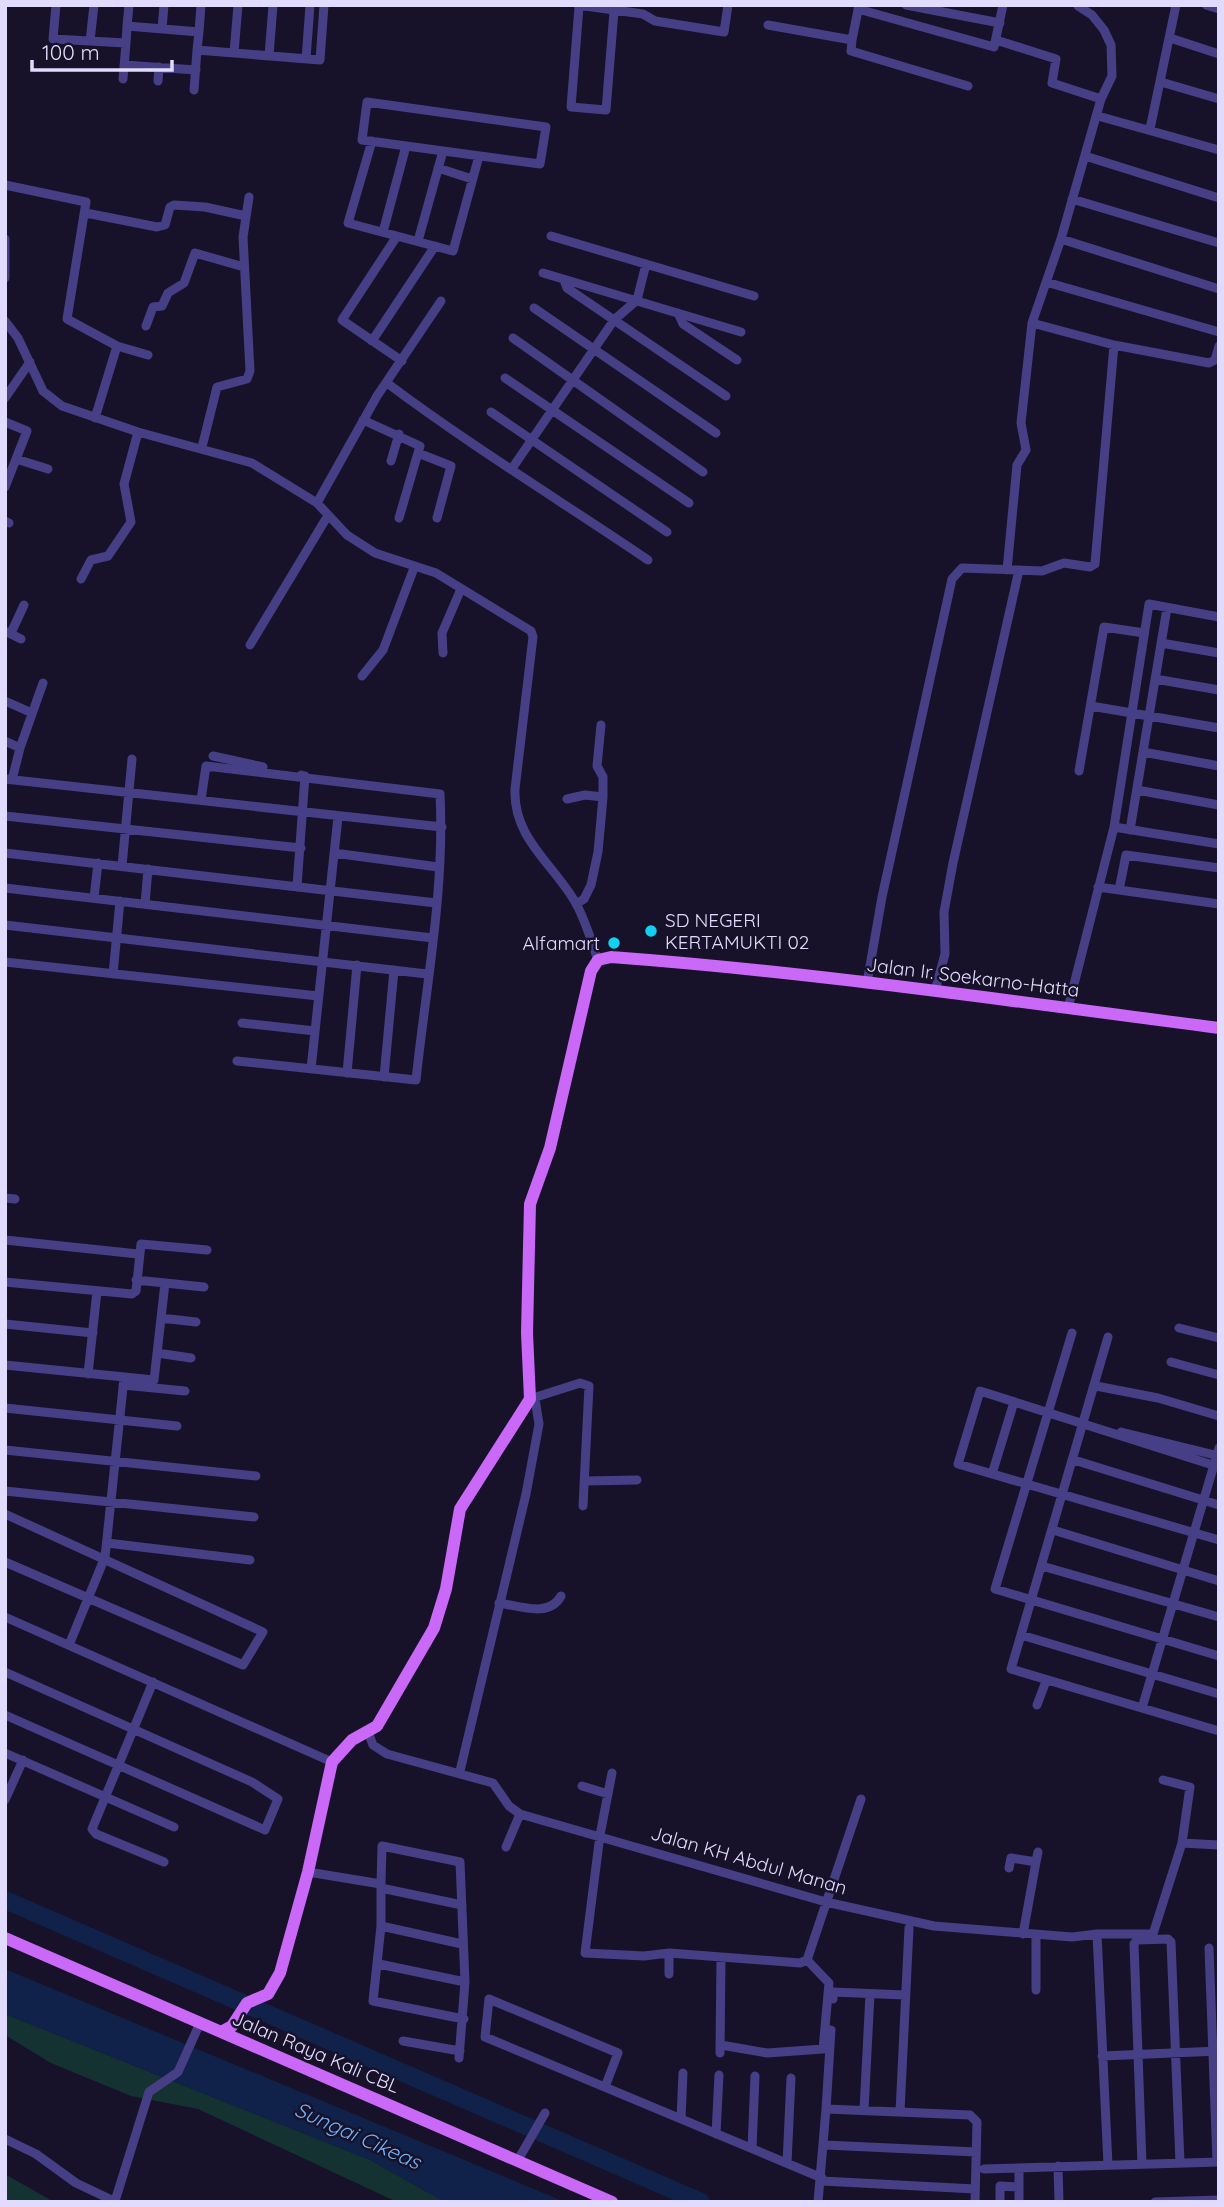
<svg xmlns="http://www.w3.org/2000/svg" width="1224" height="2207" viewBox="0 0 1224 2207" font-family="Quicksand,sans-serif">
	<rect width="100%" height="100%" fill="#171229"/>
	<path fill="#153233" d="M5 2014 370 2160 445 2202H397L198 2109 131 2096 51 2063 5 2035Z
		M5 2175 10 2177 54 2202H5Z"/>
	<path fill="#10224a" d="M5 1969 565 2202H445L370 2160 5 2014Z"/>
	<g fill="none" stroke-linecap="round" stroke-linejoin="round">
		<path stroke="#10224a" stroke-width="18" d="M5 1900 701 2202"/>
		<path stroke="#463f85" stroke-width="9" d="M56 5 53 39 126 43 127 26 199 32 197 50 320 60 324 5
			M578 5 643 14 655 21 724 32 728 5
			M906 5 1000 23
			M1206 5 1219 9
			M579 7 571 107 606 110 614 11
			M858 9 994 47 1003 5
			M768 25 852 40 859 5
			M127 26 129 5
			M162 29 164 5
			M199 32 201 5
			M1170 38 1219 54
			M852 40 851 51 968 86
			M996 40 1056 59 1052 83 1101 99
			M90 41 94 5
			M234 53 238 5
			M269 56 273 5
			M306 59 310 5
			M124 65 196 70
			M123 79 126 43
			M158 81 159 67
			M1161 82 1219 99
			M194 90 197 50
			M367 102 546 127 540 164 362 140Z
			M1098 116 1219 150
			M1150 129 1176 5
			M372 141 348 223 453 251 479 156
			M1085 156 1219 198
			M438 168 472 179
			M5 185 86 202 67 319 117 346 95 418
			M1072 199 1219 243
			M86 213 157 227 165 225 170 207 174 205 205 207 246 216
			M383 232 406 146
			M397 236 342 320 402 361
			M551 236 754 296
			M5 239V278
			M1061 239 1219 289
			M418 241 443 151
			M543 273 741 332
			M564 280 567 288 614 320 637 300 646 264
			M1046 282 1219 332
			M534 308 716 433
			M678 313 683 324 737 360
			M5 321 18 338 43 391 62 406 138 432 252 463 317 503 347 535 375 553 436 573 531 631 533 637 515 789C513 837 551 862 574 900 585 918 591 941 598 960
			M1032 323 1114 345 1209 363 1215 360 1219 346
			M146 326 153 307 162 306 168 293 184 283 195 253 244 267
			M513 338 703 472
			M372 341 435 246
			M117 346 148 355
			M505 378 689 503
			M387 383C471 446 561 501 648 560
			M5 398 30 362
			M491 412 667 532
			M363 420 420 446 399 518
			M5 422 27 431 5 487
			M202 447 217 387 247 379 250 371 243 237 249 197
			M418 453 451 466 437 518
			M16 459 48 469
			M391 461 399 434
			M513 467 614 320 726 396
			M317 503 377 396 441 301
			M5 521 9 523
			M1007 570 1017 465 1026 450 1021 423 1032 323 1061 239 1101 99 1112 76 1111 45 1104 30 1092 15 1078 6
			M81 579 91 560 108 556 131 522 124 484 138 432
			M7 632 21 639
			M11 633 24 605
			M1161 643 1219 653
			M250 645 327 517
			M443 653 442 633 461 589
			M362 676 383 650 414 568
			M1155 679 1219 690
			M5 701 32 713
			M1091 706 1219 728
			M5 741 20 748
			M1143 752 1219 766
			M213 756 263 767
			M1079 771 1104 627 1144 633
			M5 779 442 827
			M12 780 20 748 43 683
			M1137 790 1219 805
			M567 799 585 795 603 797
			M201 800 206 766 440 794C445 889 426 986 416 1080L237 1061
			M5 816 301 848
			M1114 827 1219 844
			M1130 830 1167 608
			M5 853 436 903
			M334 853 438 867
			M122 866 132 759
			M297 886 305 776 301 775
			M1098 887 1219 904
			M5 888 433 938
			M1119 890 1126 855 1219 868
			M94 898 98 863
			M145 904 148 869
			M576 904 584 899 591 885 598 852 603 797V777L597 766 601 725
			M5 925 427 974
			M5 962 318 996
			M113 974 120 901
			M867 983 882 897 952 579 962 568 1042 571 1064 563 1090 567 1095 564 1114 345
			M935 991 945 954 944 912 953 863 1019 570
			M1068 1008 1114 827 1149 604 1219 617
			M242 1023 315 1031
			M311 1069 338 817
			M347 1073 357 965
			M384 1077 394 970
			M5 1198 15 1199
			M5 1240 138 1254
			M136 1280 204 1287
			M5 1282 132 1294 136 1291 141 1244 207 1250
			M161 1318 196 1322
			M5 1324 93 1333
			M1179 1328 1219 1338
			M1072 1333 995 1589 1219 1656
			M1108 1337 1011 1669 1219 1731
			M157 1353 191 1358
			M1171 1362 1219 1375
			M5 1365 154 1380 165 1283
			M88 1374 97 1291
			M123 1385 185 1391
			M1096 1386 1158 1398 1219 1416
			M530 1399 580 1383 589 1386 583 1506
			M5 1408 177 1426
			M1121 1432 1219 1456
			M5 1450 256 1476
			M1074 1460 1219 1505
			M1219 1467 980 1391 958 1464 1219 1540
			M992 1474 1014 1402
			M585 1481 637 1480
			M5 1491 254 1517
			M5 1514 263 1632 243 1665 5 1562
			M1053 1530 1219 1581
			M107 1543 250 1560
			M1042 1566 1219 1617
			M499 1603C520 1606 549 1618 561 1596
			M5 1617 332 1762
			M1021 1635 1219 1694
			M69 1645 105 1557 124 1378
			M5 1672 252 1782 278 1799 265 1830 5 1715
			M153 1682 92 1829 96 1834 164 1862
			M1037 1705 1046 1681
			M1142 1708 1219 1448
			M368 1732 373 1745 387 1754 493 1783 509 1806 520 1814 826 1902 934 1926 1072 1937 1097 1934H1153L1182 1843 1219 1845
			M5 1753 174 1827
			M460 1771 526 1494 539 1424 535 1399
			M612 1773 600 1835 585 1953 644 1956 669 1953
			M1163 1780 1190 1787 1182 1843
			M582 1786 608 1794
			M5 1800 23 1760
			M506 1847 520 1814
			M1036 1862 1038 1852
			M1009 1868 1011 1858 1036 1862 1023 1934
			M308 1872 381 1884V1926
			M381 1884 382 1846 460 1862 465 1982 459 2058
			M381 1888 462 1905
			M1097 1934 1108 2165
			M1036 1936V1990
			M462 1944 381 1926 373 2001 464 2019
			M1209 1948 1217 2162
			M379 1964 465 1982
			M669 1974V1953L800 1963 807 1960 861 1799
			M833 1999V1992L905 1995
			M403 2041 460 2051
			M721 2045 767 2053 823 2049 829 1983 807 1960
			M720 2053 721 1958
			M1102 2056 1219 2051
			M605 2087 618 2053 489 1999 485 2037 822 2178
			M826 2109 831 2030
			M864 2110 870 1994
			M900 2112 909 1928
			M681 2119 683 2073
			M716 2134 719 2075
			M5 2139 36 2154 76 2183 116 2202
			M825 2145 976 2152
			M752 2148 755 2076
			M518 2160 545 2113
			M787 2163 791 2078
			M1142 2164 1134 1944 1137 1940 1168 1939 1171 1942 1180 2163
			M1058 2166 1059 2202
			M1019 2168V2202
			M984 2169 1219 2162
			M822 2181 975 2189
			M115 2201 149 2092 178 2072 200 2023
			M818 2202 826 2109 970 2115 977 2122 975 2202
			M1000 2202V2186L1019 2187
			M1155 2202 1219 2200"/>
		<path stroke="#ca68f7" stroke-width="12" d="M5 1938 612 2202
			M221 2032 232 2026 247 2003 268 1994 280 1973 308 1872 332 1762 352 1740 377 1726 434 1628 446 1589 460 1509 530 1399 527 1333 530 1204 550 1148 591 971 598 960 611 957C814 972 1017 1002 1219 1028"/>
	</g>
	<g fill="#12d0f3" stroke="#171229" stroke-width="2.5">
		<circle cx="651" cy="931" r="7"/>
		<circle cx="614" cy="943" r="7"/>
	</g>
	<g text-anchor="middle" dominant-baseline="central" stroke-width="5" stroke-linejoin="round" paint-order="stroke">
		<g font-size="19" fill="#e1dcfd" stroke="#171229" text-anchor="start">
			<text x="665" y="920">SD NEGERI<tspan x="665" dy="22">KERTAMUKTI 02</tspan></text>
			<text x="600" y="943" text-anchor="end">Alfamart</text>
		</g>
		<g font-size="19" fill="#e1dcfd" stroke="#171229">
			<text transform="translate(973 977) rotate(7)">Jalan Ir. Soekarno-Hatta</text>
			<text transform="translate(749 1860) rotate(16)">Jalan KH Abdul Manan</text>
			<text transform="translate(316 2052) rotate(23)">Jalan Raya Kali CBL</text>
		</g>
		<g font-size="21" font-style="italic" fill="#6fb1f8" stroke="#171229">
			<text transform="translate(358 2135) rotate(24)">Sungai Cikeas</text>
		</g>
	</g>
	<rect width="1224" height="2207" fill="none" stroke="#e1dcfd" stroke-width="14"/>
	<path d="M32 60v10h140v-10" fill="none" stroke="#e1dcfd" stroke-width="3.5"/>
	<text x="42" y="60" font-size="21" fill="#e1dcfd" stroke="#171229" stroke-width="5" paint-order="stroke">100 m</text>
</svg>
